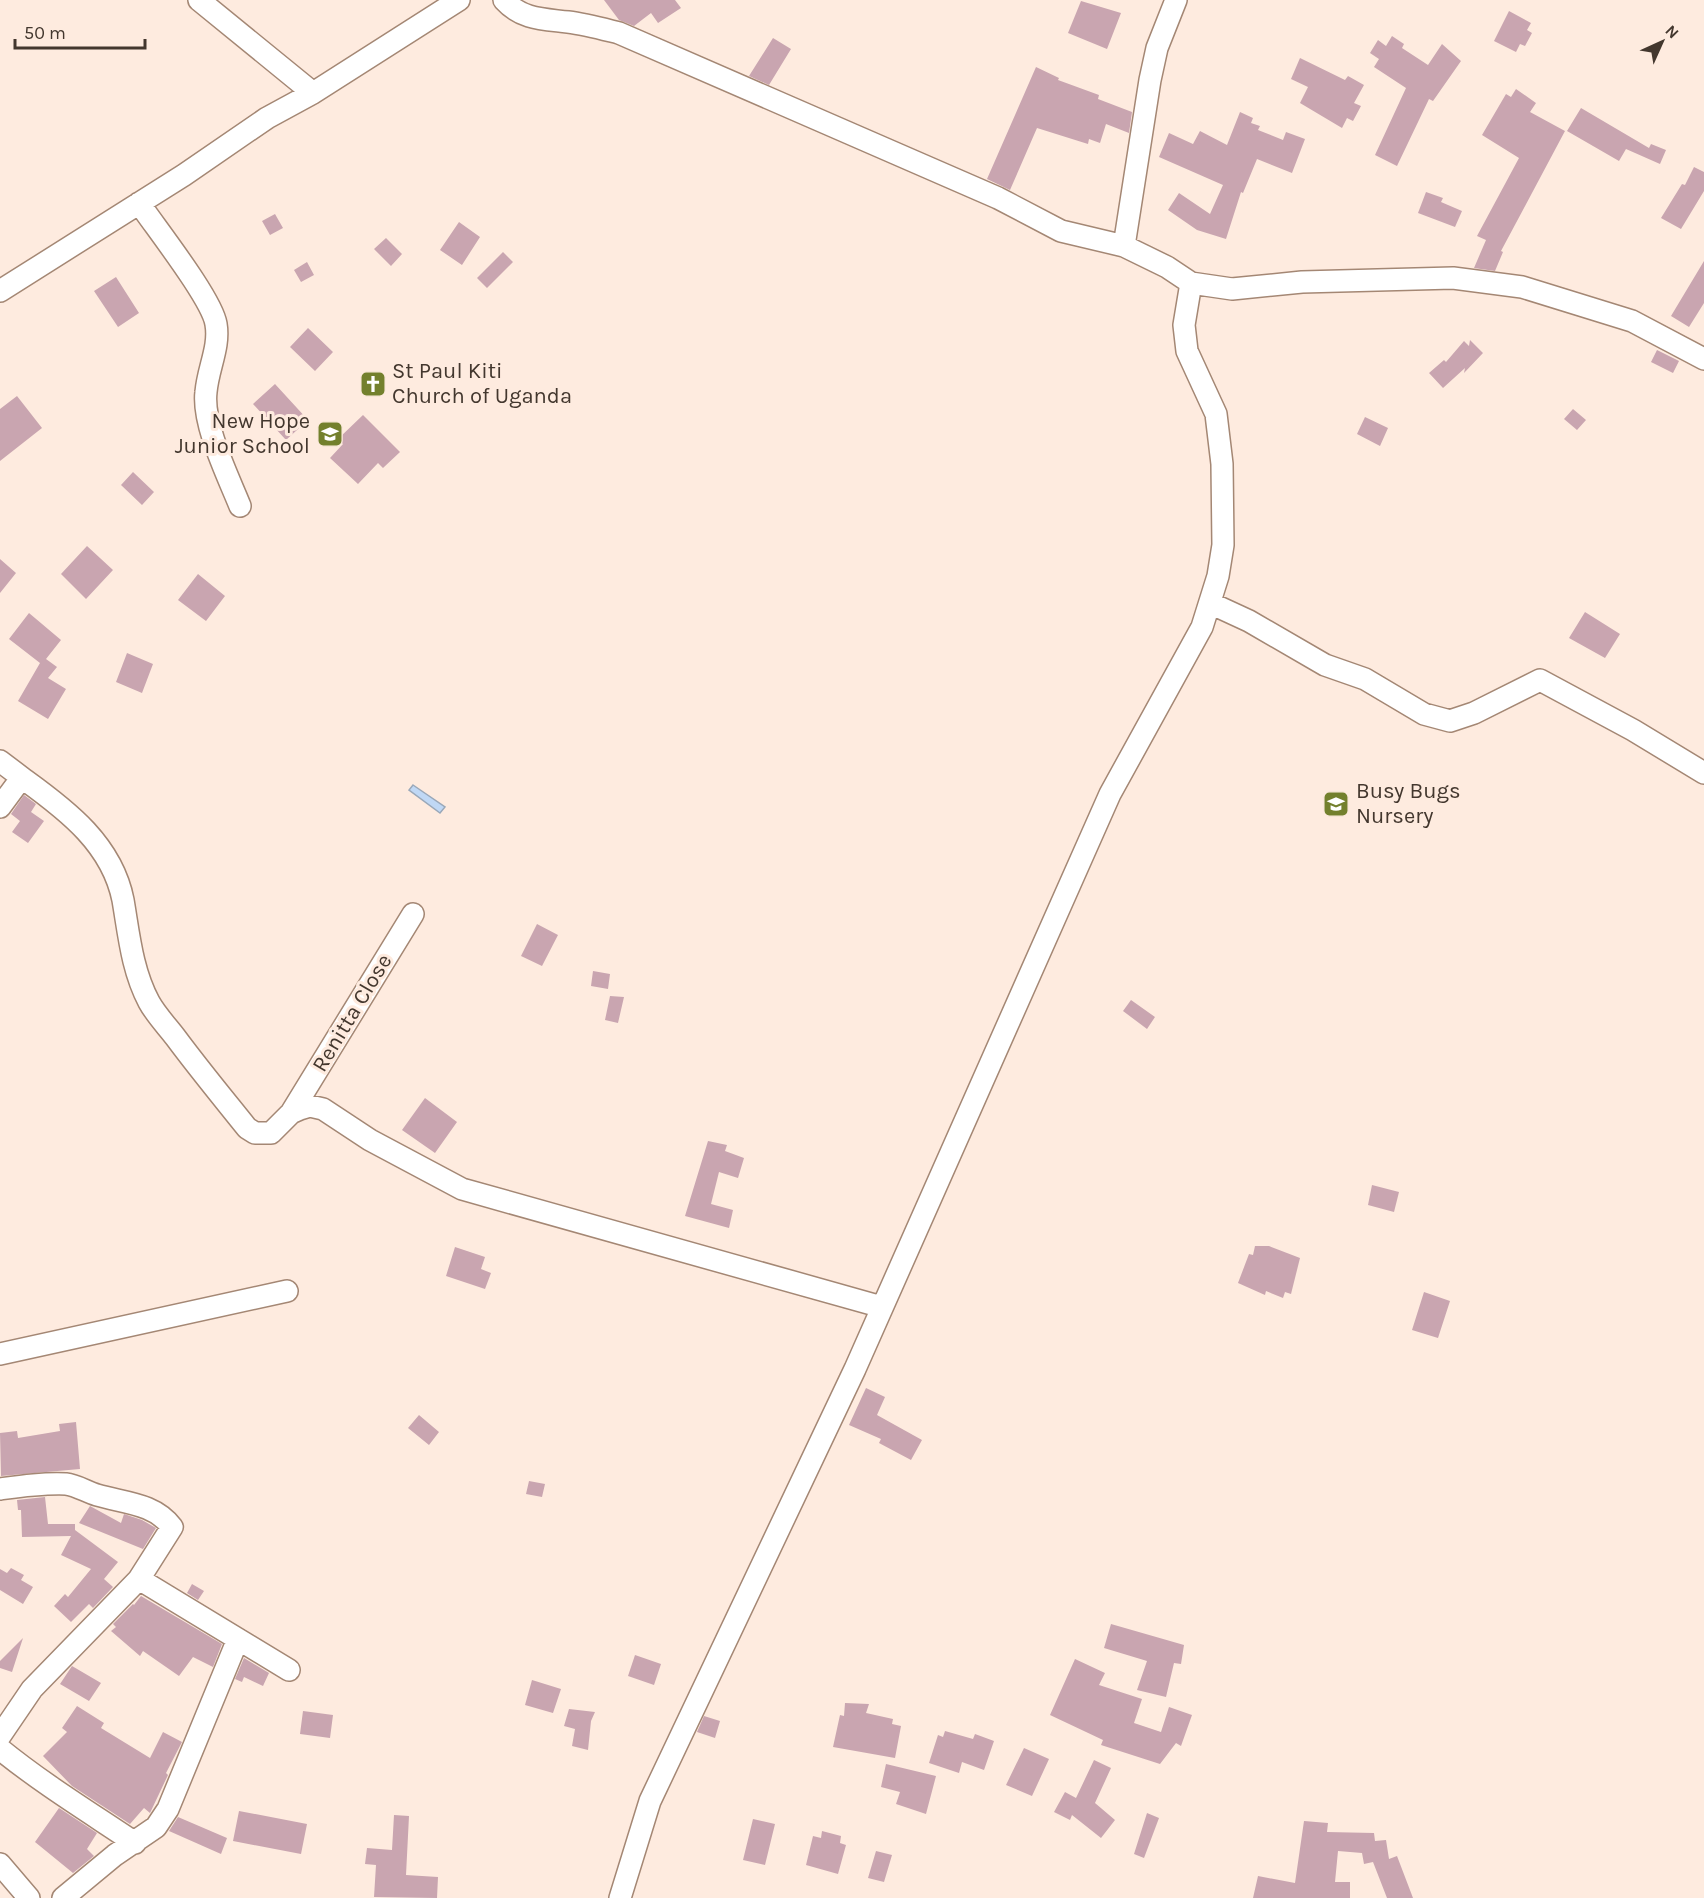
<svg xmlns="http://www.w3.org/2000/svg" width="1704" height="1898" viewBox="0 0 1704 1898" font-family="Karla,sans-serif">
	<rect width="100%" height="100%" fill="#feebdf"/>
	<path fill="#c0d8f5" stroke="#9aa8b9" stroke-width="1.5" d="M413 785 445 807 440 813 409 790Z"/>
	<path fill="#c9a5b0" d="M604 0H675L681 8 658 23 651 13 634 26 619 20Z
		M1081 1 1121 13 1107 49 1068 33Z
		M1509 11 1531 23 1527 30 1532 33 1525 46 1520 44 1516 52 1494 41Z
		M1392 36 1404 44 1402 48 1428 65 1442 44 1461 61 1433 101 1429 99 1397 166 1375 155 1406 88 1374 67 1379 59 1370 53 1378 40 1386 46Z
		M773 38 791 49 769 85 749 76Z
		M1300 58 1345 80 1348 76 1364 85 1354 103 1361 106 1353 121 1347 118 1342 128 1300 103 1308 87 1291 79Z
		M1036 67 1059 78 1058 80 1099 95 1098 99 1132 112 1129 133 1106 124 1100 143 1089 139 1088 144 1037 128 1010 190 987 179Z
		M1516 89 1536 103 1530 112 1565 131 1501 251 1503 252 1495 271 1474 268 1486 240 1477 236 1519 158 1482 135 1506 94 1511 97Z
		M1581 108 1649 148 1651 144 1666 150 1660 164 1626 149 1619 161 1567 131Z
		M1240 112 1253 118 1251 123 1260 126 1258 130 1283 140 1286 132 1305 139 1292 173 1257 159 1243 193 1241 192 1226 239 1197 230 1168 210 1179 193 1210 214 1223 185 1159 157 1169 133 1193 144 1200 131 1227 145Z
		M1694 167 1704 172V191L1681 229 1661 218 1682 184 1685 185Z
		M1426 192 1443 198 1441 202 1462 211 1455 227 1418 213Z
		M275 214 283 228 270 235 262 221Z
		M459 222 480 237 462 265 440 250Z
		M386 238 402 254 391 266 374 249Z
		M503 252 513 262 487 288 477 278Z
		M1704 261V303L1689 327 1671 316Z
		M307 262 314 275 301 282 294 270Z
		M116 277 139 313 118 327 94 291Z
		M308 328 333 352 315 371 290 347Z
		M1470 340 1483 353 1464 373 1465 368 1443 388 1429 373 1444 360 1446 362 1464 341 1469 346Z
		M1657 350 1679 361 1673 373 1651 362Z
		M275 384 308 420 286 440 253 404Z
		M17 396 42 428 0 461V409Z
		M1573 409 1586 420 1577 430 1564 419Z
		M363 415 400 452 383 468 378 463 358 484 330 458 343 444 338 439Z
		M1365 417 1388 428 1380 446 1357 434Z
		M133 472 154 492 142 505 121 485Z
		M87 546 113 570 86 599 61 574Z
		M0 559 16 573 0 593Z
		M198 574 225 596 206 621 178 600Z
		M1585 612 1620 634 1605 658 1569 638Z
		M29 613 61 640 46 659 57 667 48 678 66 689 48 719 18 701 40 663 9 639Z
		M127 653 153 664 142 693 116 682Z
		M24 795 36 804 31 812 44 821 28 843 12 832 20 821 11 814Z
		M537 924 558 935 542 966 521 956Z
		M593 971 610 974 608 989 591 986Z
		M610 996 624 997 618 1023 605 1020Z
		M1131 1000 1155 1017 1147 1029 1123 1011Z
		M425 1098 457 1122 435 1153 402 1130Z
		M708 1141 727 1145 725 1151 744 1158 738 1178 719 1172 711 1204 733 1210 729 1228 685 1216Z
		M1372 1185 1399 1192 1394 1212 1368 1205Z
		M1255 1246H1269L1300 1258 1291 1294 1285 1292 1283 1298 1266 1291 1265 1295 1238 1283 1249 1254 1253 1255Z
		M455 1247 485 1257 481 1269 491 1273 485 1289 446 1276Z
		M1424 1292 1450 1301 1438 1338 1412 1330Z
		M866 1388 885 1397 877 1415 922 1440 911 1460 879 1443 881 1439 849 1425Z
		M419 1415 439 1432 429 1445 408 1428Z
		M76 1422 80 1469 1 1476 0 1433 17 1431 18 1438 60 1431 59 1424Z
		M529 1481 545 1484 542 1497 526 1494Z
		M45 1497 48 1524H75V1530L118 1562 104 1579 113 1587 93 1608 89 1604 71 1622 54 1606 65 1594 68 1597 91 1569 61 1555 71 1536 22 1537 21 1510H18L17 1500Z
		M90 1506 121 1523 124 1514 142 1520 156 1528 143 1549 79 1523Z
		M11 1568 24 1575 21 1580 33 1587 23 1604 0 1590V1569L7 1573Z
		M192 1584 204 1591 198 1600 187 1593Z
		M141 1596 222 1644 213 1667 193 1657 179 1676 143 1651 140 1656 111 1631 116 1627 113 1624 133 1604 134 1605Z
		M1111 1624 1184 1645 1181 1664 1174 1663 1166 1697 1137 1690 1147 1661 1104 1648Z
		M23 1638 12 1672 0 1668V1661Z
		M635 1655 661 1664 654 1685 628 1676Z
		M244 1658 269 1673 263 1686 244 1677 242 1682 235 1679Z
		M1075 1659 1105 1673 1099 1685 1142 1699 1134 1723 1161 1732 1169 1707 1192 1715 1181 1746 1176 1743 1160 1764 1101 1745 1103 1740 1050 1715Z
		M72 1666 101 1683 89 1701 60 1684Z
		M532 1680 561 1689 553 1713 525 1705Z
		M845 1703 869 1704 866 1713 893 1719 892 1724 901 1726 895 1758 833 1747 840 1715 844 1716Z
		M77 1706 104 1723 101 1728 150 1758 163 1732 182 1742 166 1773 168 1775 150 1813 144 1808 130 1824 72 1786 43 1756 67 1732 62 1728Z
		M569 1709 595 1712 591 1721 588 1750 572 1746 575 1729 564 1726Z
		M303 1711 333 1715 330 1738 300 1734Z
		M704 1716 720 1721 715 1738 697 1732Z
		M945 1731 973 1739 975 1734 994 1741 984 1770 962 1762 959 1773 929 1763 938 1735 943 1737Z
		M1024 1748 1049 1759 1032 1796 1006 1785Z
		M1094 1760 1111 1768 1095 1803 1115 1820 1101 1838 1072 1815 1070 1820 1054 1812 1065 1792 1076 1798Z
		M886 1764 936 1776 926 1814 896 1804 900 1792 881 1787Z
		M59 1808 97 1833 87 1849 94 1856 73 1873 35 1842Z
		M239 1811 307 1824 301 1854 233 1841Z
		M1147 1813 1159 1818 1144 1858 1134 1854Z
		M394 1815 409 1816 406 1875 438 1877 437 1898 374 1897 376 1865 365 1864 367 1848 392 1850Z
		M178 1817 227 1838 221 1854 169 1831Z
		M753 1819 775 1824 765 1865 743 1860Z
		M1304 1821 1328 1823 1327 1832 1374 1833 1375 1841 1386 1840 1389 1859 1397 1856 1413 1898H1387L1373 1862 1364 1864 1362 1853 1338 1851 1335 1882H1350V1898H1253L1258 1876 1295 1883Z
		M822 1831 841 1836 840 1843 846 1845 838 1874 806 1865 813 1836 821 1838Z
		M876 1851 892 1855 884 1882 868 1878Z"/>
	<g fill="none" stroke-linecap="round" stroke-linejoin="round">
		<g stroke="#a48774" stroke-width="24">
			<path id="minor" d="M199 0 313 93
				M504 0C522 20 544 19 568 22 585 24 603 29 619 33L998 198 1061 231 1124 246 1167 267 1191 283 1232 289 1302 282 1453 278 1522 287 1632 321 1704 359
				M139 203C156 228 212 299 216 324 220 347 208 368 206 392 202 424 228 476 240 506
				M1124 246 1150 80 1157 48 1176 0
				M0 291 184 175 267 118 313 93 459 0
				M1210 603 1249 621 1325 665 1365 679 1424 714 1450 721 1474 713 1540 680 1633 730 1704 773
				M0 761 25 780
				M0 807 17 784 25 780C68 811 112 845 123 900 129 935 132 970 149 1002 156 1015 167 1026 176 1038 199 1069 223 1098 247 1128L255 1133H271L291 1113 300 1109 310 1106 323 1109 370 1140 462 1189 882 1307
				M291 1113 413 914
				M0 1354 287 1291
				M0 1489C22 1486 43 1483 66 1484 76 1485 87 1492 97 1495 124 1503 154 1503 172 1527L139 1579 32 1689 0 1736
				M139 1579 289 1670
				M0 1749C43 1784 89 1812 135 1843
				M0 1864 29 1898
				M63 1898 115 1855 156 1827 168 1809 238 1639
				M620 1898 650 1801 855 1369 1110 794 1202 627 1218 576 1223 545 1222 464 1216 414 1187 351 1184 325 1191 283"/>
		</g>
		<use href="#minor" stroke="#fff" stroke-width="21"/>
	</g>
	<defs>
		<g id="church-square" transform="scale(1.35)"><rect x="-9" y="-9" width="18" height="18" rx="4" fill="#73802d" stroke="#feebdf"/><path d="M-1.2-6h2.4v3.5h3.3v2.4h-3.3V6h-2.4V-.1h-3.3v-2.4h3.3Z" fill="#fff"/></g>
		<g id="school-square" transform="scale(1.35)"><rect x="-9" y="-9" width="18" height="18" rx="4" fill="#73802d" stroke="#feebdf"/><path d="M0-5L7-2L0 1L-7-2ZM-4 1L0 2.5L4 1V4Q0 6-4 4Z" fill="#fff"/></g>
	</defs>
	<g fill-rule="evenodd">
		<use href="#church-square" x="373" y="384"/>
		<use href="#school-square" x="330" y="434"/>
		<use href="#school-square" x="1336" y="804"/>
	</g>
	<g text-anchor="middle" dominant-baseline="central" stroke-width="6" stroke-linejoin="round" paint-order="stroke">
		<g font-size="22" fill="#43372e" stroke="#feebdf" text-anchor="start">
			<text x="392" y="371">St Paul Kiti<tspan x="392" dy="25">Church of Uganda</tspan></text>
			<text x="310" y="421" text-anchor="end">New Hope<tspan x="310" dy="25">Junior School</tspan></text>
			<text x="1356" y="791">Busy Bugs<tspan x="1356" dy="25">Nursery</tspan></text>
		</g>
		<g font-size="22" fill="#43372e" stroke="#feebdf">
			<text transform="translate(352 1013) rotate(-59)">Renitta Close</text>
		</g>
	</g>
	<g transform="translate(1662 42) rotate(45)" stroke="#feebdf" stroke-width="4.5" paint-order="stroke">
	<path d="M0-4.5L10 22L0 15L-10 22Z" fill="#43372e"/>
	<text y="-9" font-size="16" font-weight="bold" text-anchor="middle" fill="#43372e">N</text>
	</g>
	<path d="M15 39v9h130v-9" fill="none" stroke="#43372e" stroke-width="3"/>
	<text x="24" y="39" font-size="18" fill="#43372e" stroke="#feebdf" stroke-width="4.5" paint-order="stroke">50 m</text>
</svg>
